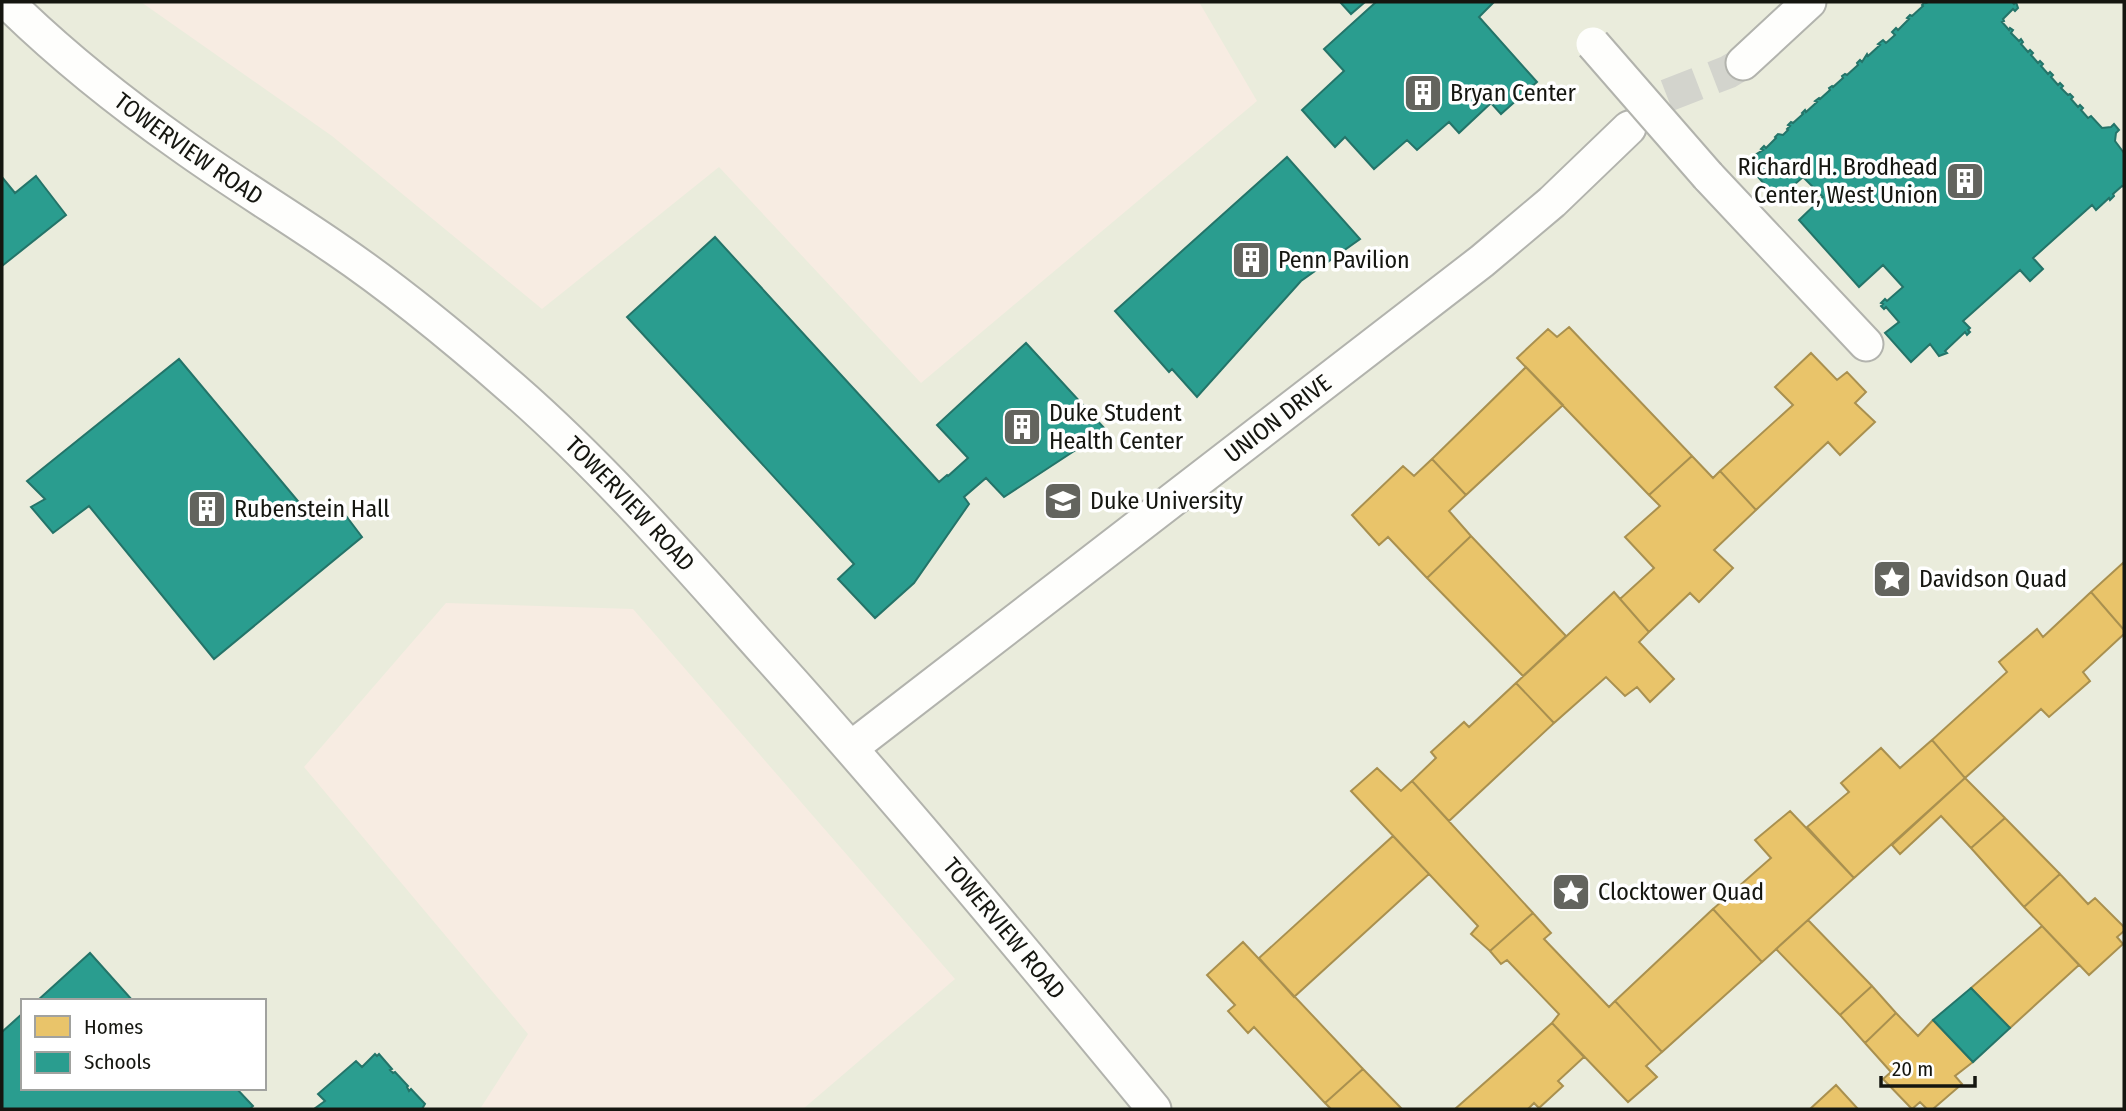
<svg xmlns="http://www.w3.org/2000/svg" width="2126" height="1111" viewBox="0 0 2126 1111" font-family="'Fira Sans Condensed',sans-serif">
	<rect width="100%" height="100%" fill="#f5f6ee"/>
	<path fill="#eaecdc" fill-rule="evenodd" d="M2 2H2124V1109H2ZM23 1001H264V1088H23Z"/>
	<path fill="#f7ece2" d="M141 2H1199L1257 101 921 383 719 167 542 309 332 136Z
		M446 603 633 609 955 979 803 1109H480L528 1034 304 767Z"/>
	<path fill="#e9c46a" stroke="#a9904f" stroke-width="2" d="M1569 327 1692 456 1649 495 1517 358 1548 329 1557 337Z
		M1811 353 1837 380 1847 372 1866 392 1855 403 1875 422 1840 455 1828 442 1756 510 1720 471 1793 405 1775 387Z
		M1526 367 1563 405 1466 495 1432 459Z
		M1692 456 1713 478 1720 471 1756 510 1714 550 1733 568 1699 602 1690 593 1649 632 1620 599 1654 568 1625 537 1660 506 1649 495Z
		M1432 459 1466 495 1449 511 1471 536 1427 578 1388 537 1379 545 1352 515 1403 466 1414 476Z
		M1471 536 1566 636 1523 676 1427 578Z
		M2124 562V630L2091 592Z
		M1614 592 1649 632 1639 642 1674 679 1650 702 1637 687 1625 696 1606 677 1554 723 1516 683Z
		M2091 592 2124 630V634L2083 672 2090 681 2049 717 2041 709 1965 778 1932 740 2007 672 1999 662 2037 629 2043 637Z
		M1516 683 1554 723 1449 821 1412 781 1436 758 1431 752 1464 722 1469 727Z
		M1932 740 1965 778 1854 878 1807 827 1849 792 1841 783 1881 748 1900 768Z
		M1377 768 1401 791 1412 781 1533 913 1490 951 1471 934 1478 926 1351 791Z
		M1965 778 2005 818 1971 848 1941 816 1900 854 1892 845Z
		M1790 811 1854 878 1762 962 1713 909 1771 858 1755 840Z
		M2005 818 2060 874 2024 907 1971 848Z
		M1393 836 1429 874 1294 997 1259 958Z
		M2060 874 2088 904 2095 898 2124 927V931L2117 937 2123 944 2089 975 2024 907Z
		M1713 909 1762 962 1662 1052 1615 1001Z
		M1533 913 1551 933 1544 939 1609 1007 1615 1001 1662 1052 1646 1066 1657 1077 1628 1102 1552 1023 1559 1014 1507 960 1501 964 1490 951Z
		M1808 920 1872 986 1840 1015 1776 949Z
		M2042 926 2079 965 2010 1028 1971 988Z
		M1243 942 1363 1069 1325 1103 1254 1027 1248 1033 1228 1011 1235 1005 1207 975Z
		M1872 986 1896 1013 1865 1043 1840 1015Z
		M1896 1013 1918 1036 1933 1020 1973 1062 1955 1076 1962 1084 1933 1109H1927L1920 1102 1912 1109 1883 1079 1891 1072 1865 1043Z
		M1552 1023 1584 1057 1558 1081 1563 1086 1539 1108 1534 1103 1528 1109H1455Z
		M1363 1069 1402 1109H1331L1325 1103Z
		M1836 1085 1858 1109H1810Z"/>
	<path fill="#2a9d8f" stroke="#247469" stroke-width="2" d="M1340 2H1365L1351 14Z
		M1376 2H1494L1479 17 1537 82 1501 114 1491 103 1459 133 1449 122 1417 150 1407 140 1374 169 1345 137 1335 147 1302 110 1344 71 1324 49Z
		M1925 2 1926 3 1928 2H2012L2014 4 2016 2 2018 8 2015 11 2013 9 2003 19 2004 21 2002 22 2009 30 2010 28 2013 30 2011 33 2019 41 2021 39 2023 42 2021 44 2028 52 2030 50 2033 53 2031 55 2038 63 2040 61 2043 64 2041 66 2048 74 2050 72 2053 75 2051 77 2058 85 2060 83 2063 86 2061 88 2068 95 2070 94 2073 97 2071 99 2078 107 2080 105 2083 108 2081 110 2088 118 2091 116 2102 128 2111 127 2114 124 2119 130 2116 133 2115 141 2124 153V187L2122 186 2113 194 2114 196 2110 200 2109 198 2096 210 2092 205 2033 258 2043 269 2030 281 2020 270 1963 321 1970 328 1968 330 1970 332 1967 335 1965 332 1945 351 1947 353 1939 356 1930 344 1911 362 1885 333 1899 322 1886 307 1884 309 1881 306 1883 304 1881 303 1885 299 1887 301 1903 287 1883 265 1859 287 1799 220 1823 197 1803 177 1779 198 1777 196 1773 198 1770 194 1772 193 1753 171 1751 173 1748 170 1750 166 1748 164 1756 156 1755 155 1763 150 1761 149 1764 146 1766 148 1776 138 1775 137 1778 134 1783 135 1788 130 1787 129 1790 126 1788 125 1791 122 1793 123 1803 114 1802 113 1805 110 1806 112 1817 102 1815 101 1819 98 1820 99 1830 90 1829 88 1832 86 1833 87 1843 78 1842 76 1845 74 1847 75 1858 65 1857 63 1860 60 1862 62 1867 54 1868 56 1880 45 1878 44 1883 40 1886 43 1895 35 1892 32 1896 28 1898 30 1909 19 1907 18 1910 15 1912 16 1923 6 1922 5Z
		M1287 157 1360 239 1301 281 1197 397 1172 369 1169 372 1115 311Z
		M36 176 66 215 2 266V177L15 193Z
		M715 237 939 482 947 475 948 476 968 458 937 425 1026 343 1106 430 1004 497 986 478 964 497 969 504 914 583 875 618 838 579 854 564 627 317Z
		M179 359 302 506 343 512 362 537 214 659 89 506 53 533 31 507 45 499 27 481Z
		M90 953 133 1001H37Z
		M1971 988 2010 1028 1973 1062 1933 1020Z
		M23 1013V1088H236L253 1106 250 1109H2V1032Z
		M375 1054 377 1056 379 1054 392 1069 390 1070 393 1073 395 1072 408 1086 407 1087 409 1091 411 1089 425 1104 422 1109H314L325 1101 318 1094 356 1061 362 1067Z"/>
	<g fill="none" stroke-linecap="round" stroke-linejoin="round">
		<path stroke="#d3d4cd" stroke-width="33" stroke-dasharray="33 17" stroke-linecap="butt" d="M1629 128 1663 97 1728 72 1743 63"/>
		<g stroke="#b2b3ad" stroke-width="37">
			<g id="minor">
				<path id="s1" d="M7 2C60 54 120 102 181 145 231 181 284 213 335 248 397 290 456 339 512 388 605 469 686 563 768 655 901 803 1028 956 1154 1109"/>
				<path d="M1743 63 1809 2"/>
				<path d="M1708 176 1866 344"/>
				<path id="s2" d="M851 748 1482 261 1552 202 1629 128"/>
			</g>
		</g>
		<use href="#minor" stroke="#fefefc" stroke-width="33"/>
		<g stroke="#b2b3ad" stroke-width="37" stroke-linecap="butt">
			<path id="minor-bridge" d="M1593 44 1708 176"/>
		</g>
		<use href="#minor-bridge" stroke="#fefefc" stroke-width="33"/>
	</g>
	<defs>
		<g id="building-square" transform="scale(2.0125)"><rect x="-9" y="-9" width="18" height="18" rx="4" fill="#63645e" stroke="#fff"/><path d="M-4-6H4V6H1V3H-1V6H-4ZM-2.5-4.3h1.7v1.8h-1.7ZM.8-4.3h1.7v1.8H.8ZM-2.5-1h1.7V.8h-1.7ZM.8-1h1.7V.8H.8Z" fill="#fff"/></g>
		<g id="university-square" transform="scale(2.0125)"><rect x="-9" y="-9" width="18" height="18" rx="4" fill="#63645e" stroke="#fff"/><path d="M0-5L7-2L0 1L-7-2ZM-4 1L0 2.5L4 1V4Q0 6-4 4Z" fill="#fff"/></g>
		<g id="sight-square" transform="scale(2.0125)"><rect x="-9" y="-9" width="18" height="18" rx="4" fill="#63645e" stroke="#fff"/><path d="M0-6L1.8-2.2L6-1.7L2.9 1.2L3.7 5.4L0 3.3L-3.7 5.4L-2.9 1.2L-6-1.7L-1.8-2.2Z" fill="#fff"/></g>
	</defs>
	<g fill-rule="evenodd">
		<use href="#building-square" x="1423" y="93"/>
		<use href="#building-square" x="1965" y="181"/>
		<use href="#building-square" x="1251" y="260"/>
		<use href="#building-square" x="1022" y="427"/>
		<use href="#university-square" x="1063" y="501"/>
		<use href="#building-square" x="207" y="509"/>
		<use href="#sight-square" x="1892" y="579"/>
		<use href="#sight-square" x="1571" y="892"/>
	</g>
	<g text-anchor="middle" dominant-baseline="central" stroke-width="7" stroke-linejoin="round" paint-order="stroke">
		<g font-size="24" fill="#151610" stroke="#fff" text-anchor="start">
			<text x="1450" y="93">Bryan Center</text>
			<text x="1938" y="167" text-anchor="end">Richard H. Brodhead<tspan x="1938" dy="28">Center, West Union</tspan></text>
			<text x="1278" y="260">Penn Pavilion</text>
			<text x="1049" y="413">Duke Student<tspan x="1049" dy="28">Health Center</tspan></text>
			<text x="1090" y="501">Duke University</text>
			<text x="234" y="509">Rubenstein Hall</text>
			<text x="1919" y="579">Davidson Quad</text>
			<text x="1598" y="892">Clocktower Quad</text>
		</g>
		<g font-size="24" fill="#151610" stroke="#fff">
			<text stroke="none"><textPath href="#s1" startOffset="234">TOWERVIEW ROAD</textPath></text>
			<text stroke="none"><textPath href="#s2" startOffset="539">UNION DRIVE</textPath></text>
			<text stroke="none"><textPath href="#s1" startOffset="802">TOWERVIEW ROAD</textPath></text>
			<text stroke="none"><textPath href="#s1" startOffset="1368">TOWERVIEW ROAD</textPath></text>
		</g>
	</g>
	<rect width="2126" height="1111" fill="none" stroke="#151610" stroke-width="7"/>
	<rect x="21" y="999" width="245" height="91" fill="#ffffff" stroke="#a1a29f" stroke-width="2"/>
	<rect x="35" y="1016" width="35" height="21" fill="#e9c46a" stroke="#a1a29f" stroke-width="2"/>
	<text x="84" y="1034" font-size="21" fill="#151610">Homes</text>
	<rect x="35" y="1052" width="35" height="21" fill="#2a9d8f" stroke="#a1a29f" stroke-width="2"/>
	<text x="84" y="1069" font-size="21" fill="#151610">Schools</text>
	<path d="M1881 1076v10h94v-10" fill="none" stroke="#151610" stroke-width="3.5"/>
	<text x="1892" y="1076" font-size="21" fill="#151610" stroke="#ffffff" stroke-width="5" paint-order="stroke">20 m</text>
</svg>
